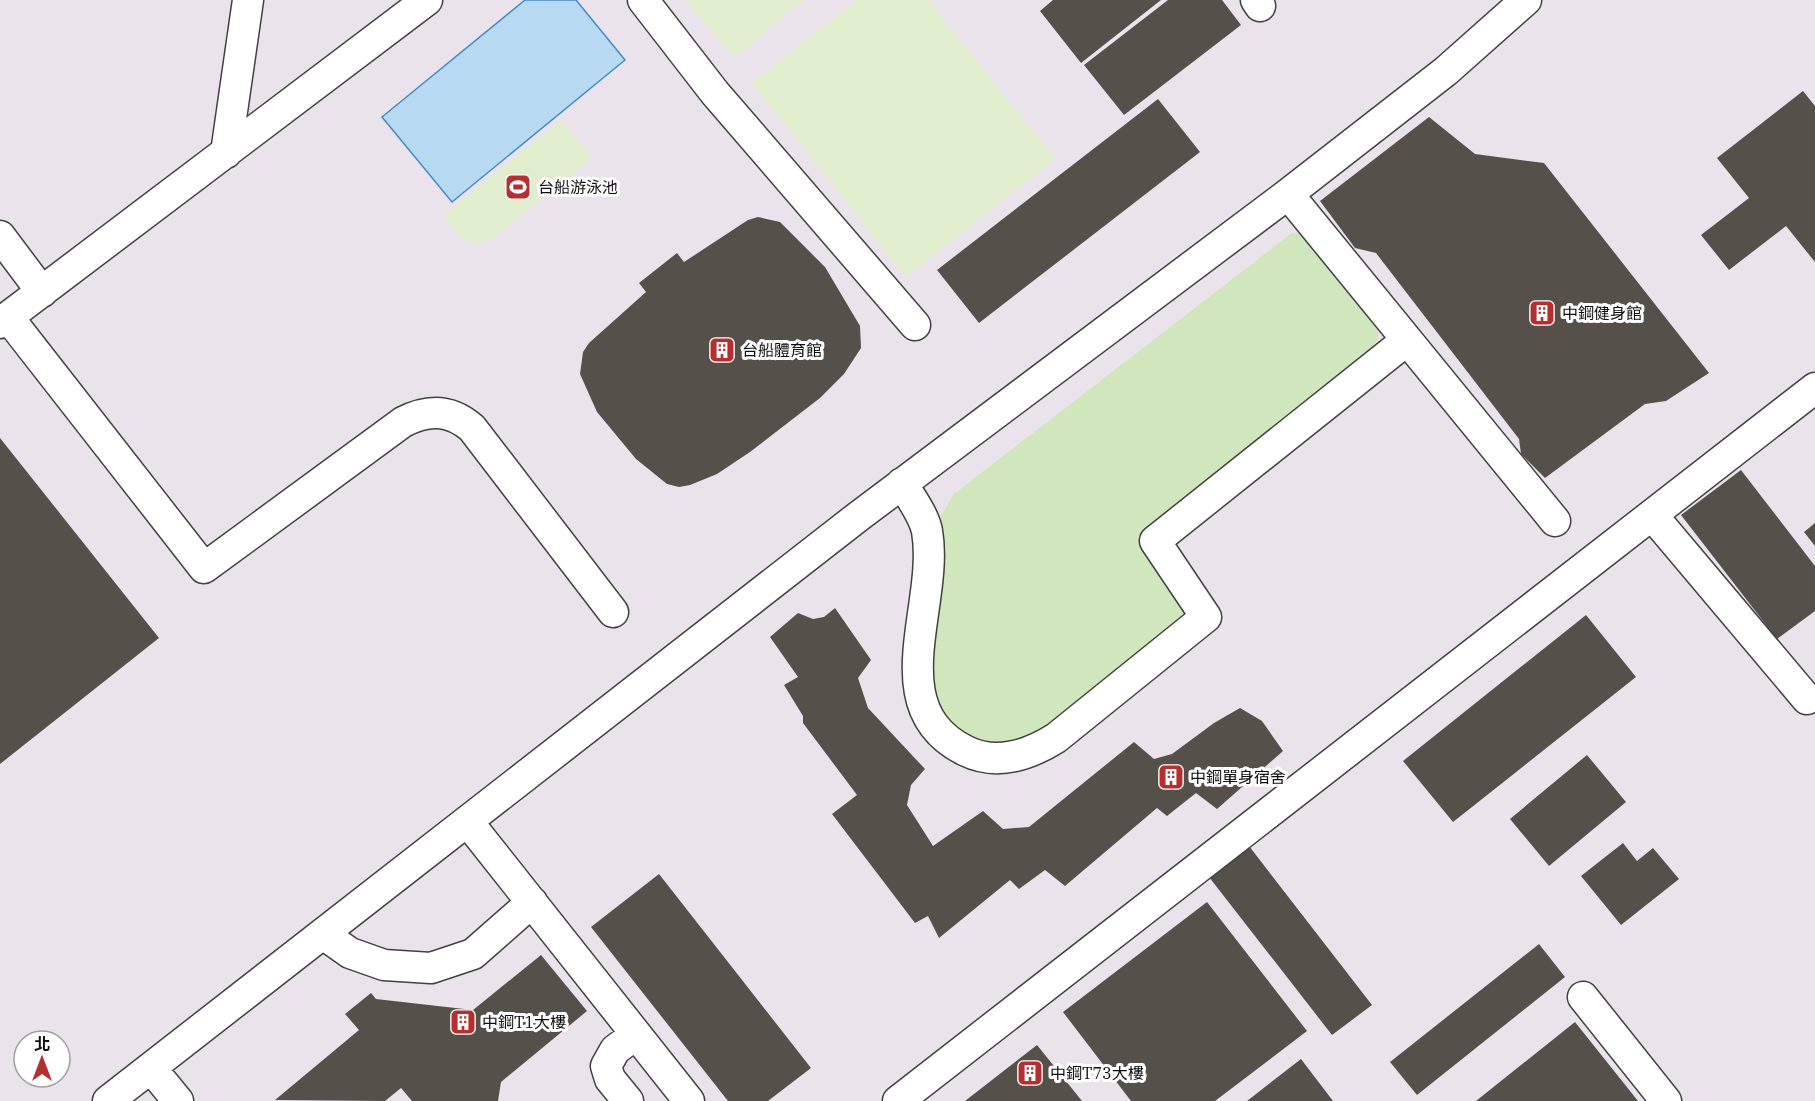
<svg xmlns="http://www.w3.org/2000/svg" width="1815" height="1101" viewBox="0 0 1815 1101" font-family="'IBM Plex Serif','Noto Sans TC',serif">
	<rect width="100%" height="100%" fill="#fefcf0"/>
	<path fill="#ebe3ec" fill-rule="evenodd" d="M0 0H1815V1101H0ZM24 1041H60V1077H24Z"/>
	<path fill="#d0e6bc" d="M1292 233H1305L1378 320V339L1371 349 1138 537 1191 617 1054 729 1011 747 971 742 940 715 924 683 941 516 954 494Z"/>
	<path fill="#e1eecd" d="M685 0H803L734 58Z
		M857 0H928L1055 159 906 277 752 83Z
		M561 120 592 158 493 238 476 244 461 237 443 216Z"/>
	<path fill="#b8d9f2" stroke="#458bc3" stroke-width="1.5" d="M525 0H576L625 60 452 202 382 117Z"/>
	<path fill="#56504b" d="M1053 0H1161L1081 63 1040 11Z
		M1168 0H1222L1241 25 1124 115 1084 65Z
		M1803 91 1815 106V262L1786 226 1729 270 1701 235 1749 198 1717 158Z
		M1158 99 1200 152 979 323 937 270Z
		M1429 117 1475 154 1544 163 1709 373 1666 401 1645 404 1545 478 1521 454 1519 439 1376 253 1355 248 1320 201Z
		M758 217 780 222 825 267 860 326 861 348 844 374 820 398 750 452 717 474 690 485 679 487 667 484 636 459 597 412 580 374 583 352 589 343 646 292 639 283 677 253 684 262 748 220Z
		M0 438 159 638 0 764Z
		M1741 470 1815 566V611L1777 639 1681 515Z
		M1815 523V546L1804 532Z
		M835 608 871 660 858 678 868 708 925 769 911 785 907 805 933 846 983 811 1003 829 1029 827 1134 742 1154 759 1172 754 1214 723 1240 708 1262 721 1283 751 1217 809 1196 793 1167 816 1157 808 1065 886 1045 870 1019 889 1010 880 939 938 928 916 915 923 832 814 857 795 803 723V716L784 685 798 677 770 637 798 613 813 619 824 617Z
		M1586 615 1636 677 1453 822 1403 761Z
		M1587 755 1626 802 1549 866 1510 819Z
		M1623 843 1637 861 1653 848 1679 879 1621 925 1581 876Z
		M1249 846 1372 1005 1332 1035 1209 877Z
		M659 874 811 1068 768 1101H728L591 927Z
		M1207 902 1307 1031 1215 1101H1131L1063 1012Z
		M1539 944 1565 977 1417 1095 1390 1062Z
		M541 955 587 1011 501 1082 498 1101H412L401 1088 385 1101 275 1100 359 1030 345 1014 371 993 376 999 473 1010Z
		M1575 1022 1638 1101H1476Z
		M1037 1045 1082 1101H965Z
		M1301 1059 1333 1101H1247Z"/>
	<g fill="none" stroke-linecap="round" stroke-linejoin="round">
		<g stroke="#414141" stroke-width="33">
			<path id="minor" d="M643 0 715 93 915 325
				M1256 0 1260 6
				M226 153 248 0
				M1288 194 1555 521
				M0 236 42 292
				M8 317 204 568 403 422C428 409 450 409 472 428L613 612
				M0 323 427 0
				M902 483C910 497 924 515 927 531 940 605 878 708 966 751 997 766 1029 755 1056 738L1206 617 1155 541 1407 340
				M1652 515 1807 699
				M468 822 689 1101
				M323 934 350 953 384 965 431 968 473 954 532 902
				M1583 997 1666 1101
				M151 1068 178 1101
				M108 1101 859 516 1288 194 1446 71 1526 0
				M628 1101 610 1079 606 1066 615 1050 636 1034
				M898 1101 1815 388"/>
		</g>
		<use href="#minor" stroke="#fff" stroke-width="30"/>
	</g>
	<defs>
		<g id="stadium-square" transform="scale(1.35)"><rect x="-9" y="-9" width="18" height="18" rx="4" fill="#b43030" stroke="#fff"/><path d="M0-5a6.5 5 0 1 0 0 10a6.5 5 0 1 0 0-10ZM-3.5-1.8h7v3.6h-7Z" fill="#fff"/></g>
		<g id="building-square" transform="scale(1.35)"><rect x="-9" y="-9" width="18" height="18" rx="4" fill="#b43030" stroke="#fff"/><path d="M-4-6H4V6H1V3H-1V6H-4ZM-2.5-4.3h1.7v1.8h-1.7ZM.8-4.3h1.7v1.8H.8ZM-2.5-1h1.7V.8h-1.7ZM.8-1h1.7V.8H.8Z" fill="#fff"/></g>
	</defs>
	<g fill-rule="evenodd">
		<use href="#stadium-square" x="518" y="187"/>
		<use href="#building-square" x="1542" y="313"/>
		<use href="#building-square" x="722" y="350"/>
		<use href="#building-square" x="1171" y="777"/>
		<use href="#building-square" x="463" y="1022"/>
		<use href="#building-square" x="1030" y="1073"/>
	</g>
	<g text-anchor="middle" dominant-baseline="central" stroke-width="6" stroke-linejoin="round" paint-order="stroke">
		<g font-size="16" fill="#0e0e0e" stroke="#fff" text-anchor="start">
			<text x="538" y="187">台船游泳池</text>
			<text x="1562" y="313">中鋼健身館</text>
			<text x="742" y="350">台船體育館</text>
			<text x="1190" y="777">中鋼單身宿舍</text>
			<text x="482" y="1022">中鋼T1大樓</text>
			<text x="1050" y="1073">中鋼T73大樓</text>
		</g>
	</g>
	<g transform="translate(42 1059)"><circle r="28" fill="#ffffff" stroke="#9f9f9f" stroke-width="1.5"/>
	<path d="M0-4.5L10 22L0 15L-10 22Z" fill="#b43030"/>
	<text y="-9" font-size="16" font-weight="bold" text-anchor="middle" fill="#0e0e0e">北</text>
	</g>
</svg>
